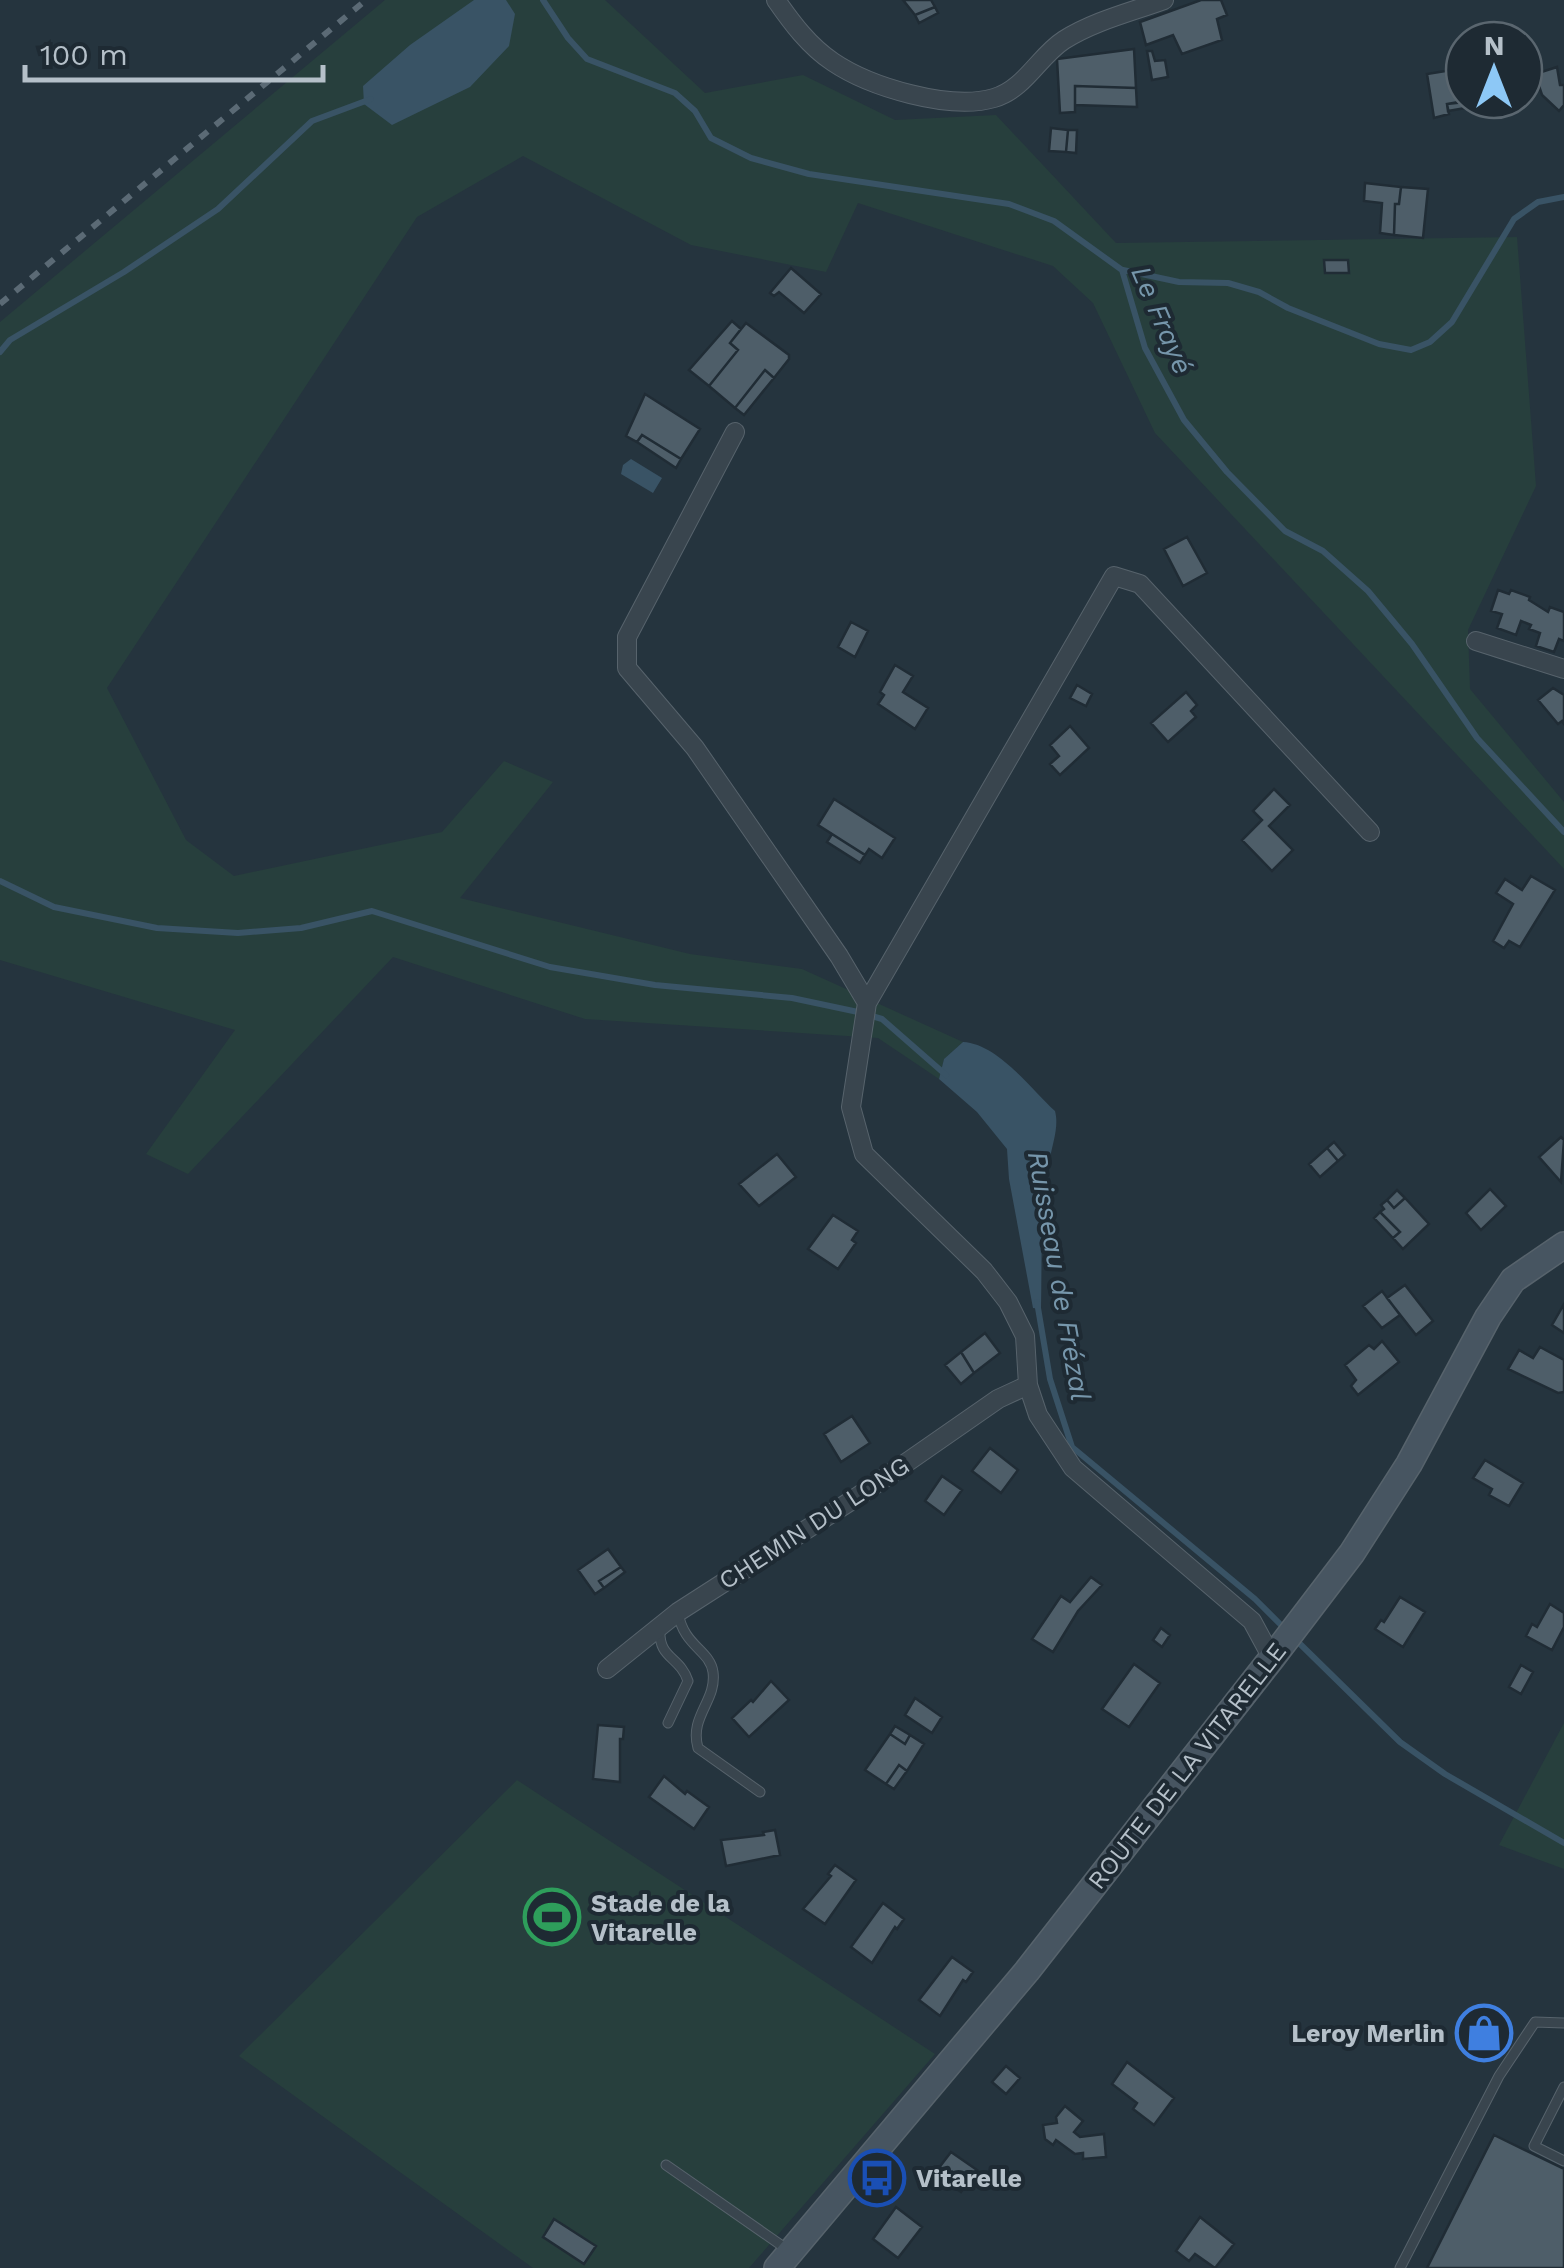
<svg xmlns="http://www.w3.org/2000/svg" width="1564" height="2268" viewBox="0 0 1564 2268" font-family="'Work Sans',sans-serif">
	<rect width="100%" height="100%" fill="#25343e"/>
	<path fill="#273f3d" d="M385 0H605L705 93 803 75 895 120 996 115 1116 243 1517 237 1536 486 1468 630 1470 689 1564 802V869L1155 433 1093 303 1053 266 858 203 826 272 691 245 523 156 417 217 107 688 186 840 234 876 442 832 504 761 553 782 460 898 690 954 802 969 963 1042 944 1059 939 1079 878 1038 585 1019 393 957 188 1174 146 1154 235 1030 0 960V322Z
		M1564 1723V1869L1499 1845Z
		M517 1780 935 2054 749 2268H533L239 2056Z"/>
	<path fill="#395365" d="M474 0H506L515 14 509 46 470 87 392 125 364 104 363 86 410 45Z
		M631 459 662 478 653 493 621 474 623 465Z
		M963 1042C998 1044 1030 1088 1055 1111 1059 1126 1053 1142 1050 1158 1040 1208 1042 1258 1041 1309L1033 1308 1009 1179 1007 1149 977 1112 939 1079 944 1059Z"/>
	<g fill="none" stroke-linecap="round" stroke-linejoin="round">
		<path stroke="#395365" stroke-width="6" d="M543 0 568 38 587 59 675 93 695 111 711 138 751 158 809 174 1009 204 1054 221 1122 270 1145 348 1184 420 1227 472 1285 531 1323 551 1368 591 1412 644 1477 738 1564 832
			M1123 270 1179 282 1228 283 1259 292 1288 308 1379 344 1411 350 1430 342 1452 322 1514 219 1538 202 1564 197
			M0 352 10 340 124 272 218 209 312 121 371 99
			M0 881 54 907 157 928 238 933 301 928 372 911 550 967 655 985 792 998 858 1012 882 1019 946 1075
			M1037 1302 1050 1379 1072 1447 1255 1599 1287 1631
			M1296 1640 1400 1742 1445 1774 1564 1843"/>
	</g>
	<path fill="#4e5e69" stroke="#202c35" stroke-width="2.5" d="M903 0H931L935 7 915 15Z
		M1201 0H1221L1227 15 1217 19 1222 40 1182 54 1173 35 1146 45 1140 22Z
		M935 7 938 13 919 23 915 15Z
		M1134 49 1136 88 1075 86V112L1060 113 1057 59Z
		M1147 51H1152L1155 61 1165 60 1168 77 1152 80Z
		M1557 67 1560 85H1564V105L1559 111 1542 95 1535 74Z
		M1464 68V100H1470L1447 104 1449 114 1434 118 1427 74Z
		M1075 86 1136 88 1137 107 1075 105Z
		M1483 100V105L1448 111 1447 104Z
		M1051 128 1068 130 1066 152 1049 151Z
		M1068 130H1077L1076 153 1066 152Z
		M1365 183 1401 187 1399 204H1395L1394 235 1380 233 1382 203 1364 201Z
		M1401 187 1428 189 1423 238 1394 235 1395 204H1399Z
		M1324 260H1348L1349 273H1325Z
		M791 268 821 294 804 313 779 292 774 296 770 293Z
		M732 321 741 329 730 343 738 350 709 386 689 370Z
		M746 323 789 355V359L774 378 765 370 735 408 709 386 738 350 730 343Z
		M765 370 774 378 744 415 735 408Z
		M645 394 700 429 681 459 642 435 637 442 626 436Z
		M642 435 681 459 676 468 637 442Z
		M1187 537 1207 573 1183 586 1164 549Z
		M1498 590 1509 594 1511 590 1530 597 1529 600 1548 612 1550 607 1564 612V641L1559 639 1554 652 1536 646 1540 633 1529 629 1531 625 1521 621 1516 635 1497 628 1502 614 1491 611Z
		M851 622 868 631 855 657 838 647Z
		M895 665 913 676 903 692 928 708 915 729 878 704 884 695 880 692Z
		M1077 685 1092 694 1086 706 1070 698Z
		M1553 688 1564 695V724L1562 721 1558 724 1538 700Z
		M1186 692 1197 705 1191 711 1196 717 1168 742 1151 723Z
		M1070 726 1089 748 1060 775 1050 764 1059 756 1050 745Z
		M1274 789 1290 805 1269 826 1293 850 1272 871 1242 840 1262 820 1253 811Z
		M834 799 895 838 882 858 869 849 865 855 818 825Z
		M832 834 865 855 860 863 827 842Z
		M1531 876 1555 890 1520 947 1509 941 1504 948 1493 941 1513 904 1496 893 1505 879 1522 890Z
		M1561 1137 1564 1140 1561 1182 1539 1157Z
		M1334 1142 1345 1155 1338 1161 1327 1148Z
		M1327 1148 1338 1161 1320 1177 1309 1164Z
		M777 1154 796 1177 759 1206 739 1184Z
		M1490 1189 1506 1206 1481 1230 1466 1213Z
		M1397 1190 1405 1198 1394 1208 1387 1200Z
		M1405 1198 1429 1224 1403 1249 1393 1238 1400 1232 1380 1212 1384 1209 1381 1205 1387 1200 1394 1208Z
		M1380 1212 1400 1232 1393 1238 1374 1218Z
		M833 1215 858 1231 852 1240 856 1243 838 1269 808 1249Z
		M1405 1285 1433 1321 1416 1335 1387 1298Z
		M1382 1291 1400 1315 1382 1328 1363 1306Z
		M1564 1304V1333L1552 1325Z
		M985 1333 1000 1353 974 1373 961 1352Z
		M1382 1341 1399 1362 1358 1395 1351 1386 1356 1380 1345 1365 1369 1345 1374 1349Z
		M1540 1347 1564 1360V1392L1558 1393 1508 1369 1519 1350 1533 1358Z
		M961 1352 974 1373 961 1384 945 1365Z
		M852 1416 870 1443 841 1462 824 1434Z
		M990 1448 1018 1470 1001 1493 972 1471Z
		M1485 1460 1523 1483 1509 1506 1489 1495 1492 1489 1473 1478Z
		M942 1476 962 1490 944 1515 925 1501Z
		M608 1549 621 1567 599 1581 604 1588 595 1594 578 1570Z
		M621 1567 625 1572 604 1588 599 1581Z
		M1091 1577 1102 1585 1078 1611 1053 1652 1032 1639 1061 1596 1070 1602Z
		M1400 1597 1425 1612 1403 1647 1375 1629 1381 1620 1384 1622Z
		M1550 1604 1564 1613V1627L1552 1650 1526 1636 1532 1624 1537 1627Z
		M1161 1628 1170 1635 1162 1647 1153 1640Z
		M1134 1664 1160 1683 1129 1727 1102 1709Z
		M1521 1665 1533 1672 1521 1694 1509 1687Z
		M771 1681 789 1700 749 1737 732 1718 751 1700 753 1702Z
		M915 1698 942 1717 932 1733 905 1715Z
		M598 1725 624 1727 623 1739H620V1782L593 1779Z
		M895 1726 910 1735 905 1744 890 1734Z
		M890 1734 905 1744 910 1735 924 1744 907 1771 899 1765 886 1784 865 1770Z
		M899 1765 907 1771 894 1789 886 1784Z
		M664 1776 685 1794 687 1791 709 1807 694 1829 649 1797Z
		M775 1830 780 1855 726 1866 721 1840 764 1835 763 1832Z
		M835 1865 856 1880 825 1924 803 1909 831 1876 828 1874Z
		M883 1903 904 1919 897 1929 895 1927 872 1963 851 1947Z
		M952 1957 973 1972 966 1982 963 1980 940 2016 919 2000Z
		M1127 2062 1174 2098 1154 2125 1133 2109 1137 2103 1112 2084Z
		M1006 2066 1020 2078 1006 2094 992 2082Z
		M1065 2106 1083 2121 1074 2132 1080 2137 1104 2134 1106 2157 1083 2159V2153L1075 2154 1056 2140 1053 2145 1045 2139 1043 2125 1057 2123 1056 2117Z
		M1494 2135 1564 2169V2268H1427Z
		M951 2152 977 2170 961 2192 935 2173Z
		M896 2207 922 2227 898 2258 873 2239Z
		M1200 2217 1234 2244 1215 2268 1195 2254 1189 2261 1176 2251Z
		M554 2219 596 2246 584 2264 543 2237Z"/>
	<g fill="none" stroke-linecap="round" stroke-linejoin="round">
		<g stroke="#57636c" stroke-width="11">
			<path id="lane" d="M678 1612C683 1646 710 1650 713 1672 717 1701 689 1716 698 1748L760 1792
				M660 1629C658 1659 680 1656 688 1681L668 1723
				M1564 2087 1534 2146 1564 2161
				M666 2165 788 2250
				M1400 2268 1499 2076 1535 2022 1564 2023"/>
		</g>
		<g stroke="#57636c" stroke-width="20">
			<path id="street" d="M776 0C792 23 809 46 833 62 870 87 950 111 994 98 1025 89 1039 56 1064 40 1094 21 1131 12 1164 0
				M735 432 627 637V668L695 748 839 956 867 1003
				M1476 641 1564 669
				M1272 1658 1252 1621 1073 1468 1038 1415 1028 1385 1025 1336 1008 1302 984 1271 864 1154 851 1107 867 1003 1114 576 1140 584 1370 832
				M607 1669 678 1612 857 1497 998 1399 1028 1385"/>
		</g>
		<g stroke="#57636c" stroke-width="28">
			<path id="secondary" d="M777 2268 1027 1971 1272 1658 1352 1553 1409 1464 1488 1317 1513 1280 1564 1245"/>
		</g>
		<use href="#lane" stroke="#39454e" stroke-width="9"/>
		<use href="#street" stroke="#39454e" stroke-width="18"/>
		<use href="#secondary" stroke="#475561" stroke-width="25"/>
		<path stroke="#5b6a75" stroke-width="6" stroke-dasharray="10 10" stroke-linecap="butt" d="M0 304 366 0"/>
	</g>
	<defs>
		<g id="stadium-ring" transform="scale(2.875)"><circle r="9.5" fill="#1e2a33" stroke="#2e9e5b" stroke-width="1.5"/><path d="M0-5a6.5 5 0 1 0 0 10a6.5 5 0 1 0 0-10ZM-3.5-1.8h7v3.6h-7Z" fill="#2e9e5b"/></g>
		<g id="shop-ring" transform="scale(2.875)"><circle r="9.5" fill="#1e2a33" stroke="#3f7fe0" stroke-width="1.5"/><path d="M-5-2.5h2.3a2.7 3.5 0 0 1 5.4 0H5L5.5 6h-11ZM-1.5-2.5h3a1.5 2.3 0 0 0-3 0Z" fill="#3f7fe0"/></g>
		<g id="bus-ring" transform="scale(2.875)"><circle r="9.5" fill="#1e2a33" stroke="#1a4fb4" stroke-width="1.5"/><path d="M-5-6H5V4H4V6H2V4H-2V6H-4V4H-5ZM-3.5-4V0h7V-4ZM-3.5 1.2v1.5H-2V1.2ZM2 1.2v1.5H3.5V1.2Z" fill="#1a4fb4"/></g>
	</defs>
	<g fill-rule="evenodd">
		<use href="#stadium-ring" x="552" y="1917"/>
		<use href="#shop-ring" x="1484" y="2033"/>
		<use href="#bus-ring" x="877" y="2178"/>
	</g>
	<g text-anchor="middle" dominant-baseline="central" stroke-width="8" stroke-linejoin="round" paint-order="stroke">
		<g font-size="25" fill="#b5c0c9" stroke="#1e2a33">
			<text transform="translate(814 1523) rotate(-33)">CHEMIN DU LONG</text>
			<text transform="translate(1187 1766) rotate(-52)">ROUTE DE LA VITARELLE</text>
		</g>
		<g font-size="25" font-weight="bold" fill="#b5c0c9" stroke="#1e2a33" text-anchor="start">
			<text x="591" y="1903">Stade de la<tspan x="591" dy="29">Vitarelle</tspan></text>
			<text x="1445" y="2033" text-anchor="end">Leroy Merlin</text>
			<text x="916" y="2178">Vitarelle</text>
		</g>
		<g font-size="28" font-style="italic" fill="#7696ab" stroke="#1e2a33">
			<text transform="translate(1162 320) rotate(67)">Le Frayé</text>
			<text transform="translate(1059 1276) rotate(80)">Ruisseau de Frézal</text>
		</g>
	</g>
	<g transform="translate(1494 70)"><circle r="48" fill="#1e2a33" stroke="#5a666f" stroke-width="2.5"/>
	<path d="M0-8L18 38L0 25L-18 38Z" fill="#8dc8f6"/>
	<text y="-15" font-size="28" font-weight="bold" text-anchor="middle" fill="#b5c0c9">N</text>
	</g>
	<path d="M25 65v15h298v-15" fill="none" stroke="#b5c0c9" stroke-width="5"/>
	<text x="40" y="65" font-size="30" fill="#b5c0c9" stroke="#1e2a33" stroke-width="8" paint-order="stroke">100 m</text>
</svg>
